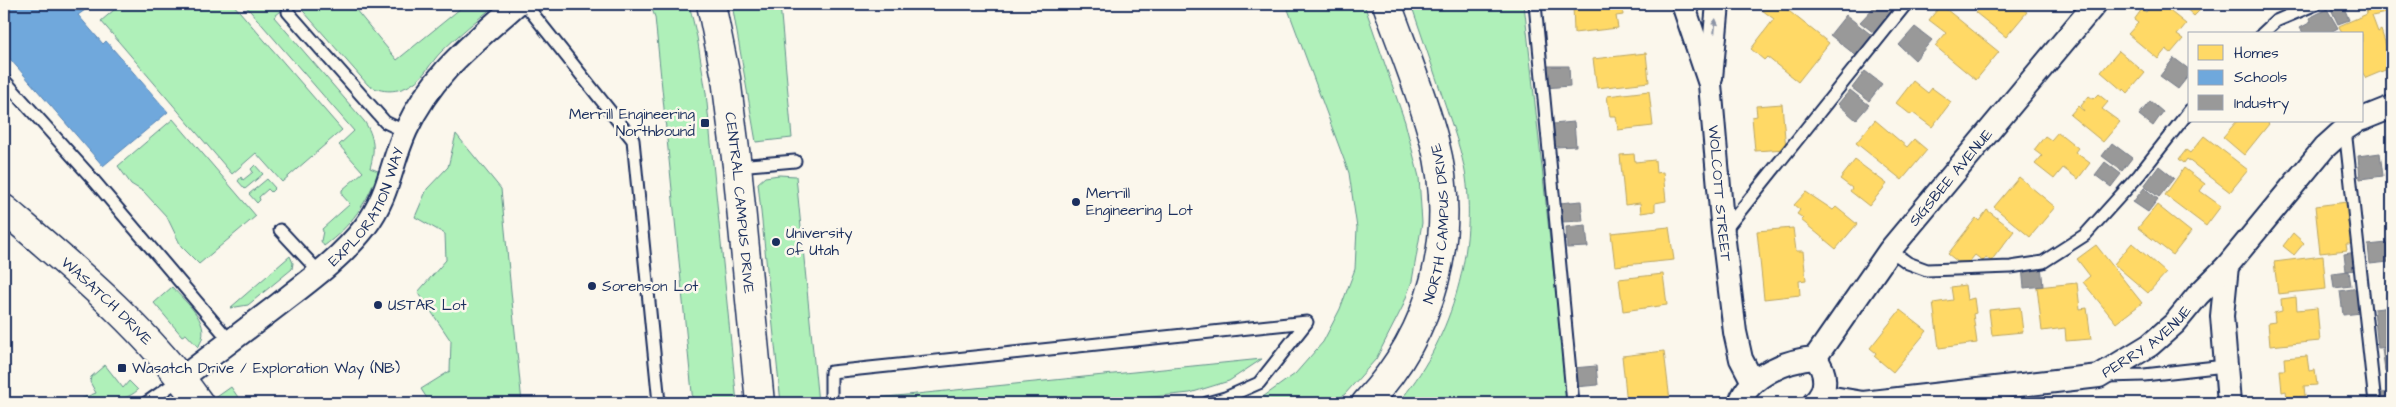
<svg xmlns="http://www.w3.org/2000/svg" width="2396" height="407" viewBox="0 0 2396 407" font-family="'Architects Daughter',sans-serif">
	<rect width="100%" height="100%" fill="#fbf7ec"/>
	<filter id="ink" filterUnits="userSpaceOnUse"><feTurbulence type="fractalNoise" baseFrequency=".02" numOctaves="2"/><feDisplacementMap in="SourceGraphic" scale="10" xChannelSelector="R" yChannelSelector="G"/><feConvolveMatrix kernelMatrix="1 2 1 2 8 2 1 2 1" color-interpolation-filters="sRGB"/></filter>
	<g filter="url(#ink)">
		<path fill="#aff0b9" stroke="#65908c" d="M121 4H233L342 130 282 182 256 153 232 174 101 21Z
			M244 4H289L274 17 364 121C375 137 375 151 370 168L378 171C369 201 350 227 324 246L321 241 323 231 322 229 350 204 342 195V190L363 172 339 145 354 131Z
			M297 4H351L397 60 466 4H497C478 19 458 35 441 52 431 62 424 77 412 84 398 93 382 93 368 85Z
			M650 4H689L697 37 706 93 737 403H693L655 17Z
			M732 4H780L792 138 756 142Z
			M1286 4H1364L1405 122 1419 177 1422 223 1412 281 1403 306 1376 359 1345 394 1334 403H1250L1260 399 1295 374 1323 342 1340 309 1355 269 1357 228 1349 173Z
			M1411 4H1524L1568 403H1398C1449 344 1477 255 1466 177 1462 152 1453 128 1445 104 1434 71 1422 37 1411 4Z
			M173 119 256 216 199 264 181 246 167 217 144 192 131 184 118 166Z
			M456 134 501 189 522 403H430L421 389 450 371 451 341 418 292 446 260 445 234 415 217 427 189 448 167Z
			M255 165 263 174 245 189 238 181 241 177 243 180 253 172 251 169Z
			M779 175 796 176 818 403H781L758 183 765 177Z
			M267 179 275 188 271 192 268 189 259 197 260 200 257 203 249 194Z
			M290 256 293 263 292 269 248 305 230 308Z
			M172 287C187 304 214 324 198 347L186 334 182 336 154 303Z
			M1262 359 1229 381 1190 393 1095 403H848L847 401Z
			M105 365 123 388 129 381 138 390C121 405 92 403 70 403L96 393 90 382 91 377Z
			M231 387 242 403H216L214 399Z"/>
		<path fill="#ffd966" stroke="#bba664" d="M1573 4H1622L1623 15 1616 16 1618 28 1574 33Z
			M1767 4H1780L1829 43 1798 82 1767 57 1764 60 1751 49 1774 19 1762 10Z
			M1972 4H2017L2027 12 2006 37 1976 13 1979 9Z
			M2153 4H2161L2186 24 2177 35 2183 39 2171 53 2166 49 2158 59 2128 34 2138 23 2134 20 2142 9 2146 12Z
			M2181 4H2206L2194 16Z
			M2365 4H2385L2386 13 2372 16 2378 32 2381 30 2391 60 2387 61 2390 68 2366 78 2362 72V34H2342L2339 26 2367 14Z
			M1941 5 1999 52 1976 80 1935 46 1946 33 1929 20Z
			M2119 51 2145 73 2128 93 2124 89 2123 91 2101 72Z
			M1646 53 1649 82 1597 88 1593 59Z
			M1913 81 1928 93 1932 88 1951 102 1932 127 1913 113 1911 115 1896 103Z
			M1649 91 1653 126 1618 130 1616 116H1610L1607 96Z
			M2098 94 2108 102 2102 109 2120 122 2103 142 2070 115 2078 106 2084 111 2081 106 2089 96 2093 99Z
			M1782 104 1786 149 1755 151 1752 117 1757 116 1756 106Z
			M1875 120 1907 147 1914 139 1927 150 1902 180 1856 143Z
			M2237 121H2266L2269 124 2244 155 2223 137Z
			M2058 132 2078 148 2075 152 2090 163 2078 179 2063 168 2054 179 2035 164 2042 156 2034 150 2045 136 2051 140Z
			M2204 136 2248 170 2230 192 2187 159 2184 163 2179 159 2186 150 2190 153Z
			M1634 154 1635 162 1655 160 1656 173 1663 172 1666 201 1655 203V211L1641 213 1640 203 1625 205 1620 155Z
			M1855 160 1887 184 1869 206 1850 191 1852 188 1840 179Z
			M2184 168 2205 184 2200 191 2221 206 2206 226 2165 195Z
			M2019 177 2055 207 2030 237 1994 207Z
			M1806 192 1833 210 1836 207 1857 224 1836 249 1801 220 1803 218 1797 214 1800 210 1794 205Z
			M2347 202 2351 244H2346L2347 250 2320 253 2315 206Z
			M2157 205 2191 232 2173 255 2138 228Z
			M1987 210 2014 231 1991 261 1986 257 1983 261 1975 255 1969 262H1958L1948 254 1976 218 1979 221Z
			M1669 227 1674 260 1615 266 1611 233Z
			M1793 228 1796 251H1803L1806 280 1799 281 1800 295 1764 299 1757 231Z
			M2293 233 2304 243 2294 255 2283 246Z
			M2132 243 2166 273 2148 293 2114 264Z
			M2096 245 2142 303 2116 323 2083 282 2090 276 2077 259Z
			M2323 256 2326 289 2278 294 2274 262Z
			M1663 274 1667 305 1623 311 1619 279Z
			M2077 283 2080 309 2087 308 2091 339 2066 341 2065 328 2042 331 2037 287Z
			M1965 285 1967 300 1974 298 1976 313 1973 314 1977 343 1939 348 1933 303 1953 300 1951 287Z
			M2296 297 2297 310 2317 308 2320 341 2270 346 2268 323 2275 322 2274 313 2282 311 2281 299Z
			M2020 307 2023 332 1992 335 1989 310Z
			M1900 310 1927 331 1893 372 1874 356 1876 353 1870 348Z
			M1664 351 1670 401 1627 403 1622 356Z
			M2307 356 2309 371 2315 370 2317 385 2304 386 2305 396 2287 398 2286 391 2282 392 2280 370H2285L2284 358Z"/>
		<path fill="#6fa8dc" stroke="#5684b6" d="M4 4H80L85 10 78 15 103 44 106 41 168 112 103 166 4 52Z"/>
		<path fill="#999" stroke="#737987" d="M1877 4H1894L1895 10 1874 33 1860 22Z
			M2343 5 2349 20 2338 24 2331 9Z
			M2327 9 2338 28 2327 34H2304L2300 28 2311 22 2309 18Z
			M1846 15 1874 37 1858 57 1830 35Z
			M1915 27 1932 40 1915 60 1899 45Z
			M2174 58 2190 70V74L2178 89 2160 76Z
			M1544 66H1569L1570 86 1545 88Z
			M1865 71 1882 84 1869 101 1852 88Z
			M1850 90 1869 105 1856 120 1838 104Z
			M2150 101 2163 112 2153 126 2139 115Z
			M1574 122 1576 146 1555 147 1553 124Z
			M2112 143 2132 158 2122 171 2102 156Z
			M2380 153 2383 176 2360 179 2358 156Z
			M2105 162 2121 174 2111 187 2095 175Z
			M2159 166 2174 178 2159 197 2144 186Z
			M2144 188 2158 199 2148 212 2133 202Z
			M1581 201 1583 221 1561 222 1559 203Z
			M1586 225 1588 247 1567 248 1566 227Z
			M2387 243 2389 262 2370 264 2368 245Z
			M2356 252 2358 270 2346 271 2344 254Z
			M2041 265 2043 286 2024 288 2022 267Z
			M2349 271 2351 286 2334 288 2332 273Z
			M2358 288 2361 313 2343 315 2340 291Z
			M2392 307V347L2378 348 2374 309Z
			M2392 348V370L2385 371 2382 349Z
			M1596 366 1598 385 1575 387 1573 368Z
			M2392 392V403H2382L2381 393Z"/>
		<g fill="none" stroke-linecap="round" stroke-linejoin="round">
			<g stroke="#1b2f5e" stroke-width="15">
				<path id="lane" d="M525 4 633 140 659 403
					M1535 4 1573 403
					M288 12 385 122 406 132
					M2262 34 2276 21 2316 4
					M4 80 91 177 230 341
					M2345 129 2375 403
					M737 166 795 161
					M280 230 320 273
					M1724 231 1906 4
					M1890 250 1908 263 1927 270 2011 267 2043 262 2085 235 2139 175 2190 110
					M2106 376 2144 375 2225 366
					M146 403 182 378
					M831 403V372L1307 322 1259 383 1225 398 1207 403"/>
			</g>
			<g stroke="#1b2f5e" stroke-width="26">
				<g id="street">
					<path id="s1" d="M1683 4 1710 84 1723 233 1735 332 1741 359 1753 382"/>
					<path d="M1711 78 1718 4"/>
					<path d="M2362 119 2392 107"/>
					<path d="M2227 266 2222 316 2229 403"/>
					<path id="s2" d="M182 378C214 354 246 329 278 305 309 281 341 258 365 227 390 194 390 165 406 130 432 74 472 44 517 4"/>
					<path id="s3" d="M1821 396 1863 403 2099 376 2150 345 2175 323 2198 295 2227 266 2324 148 2345 129 2357 121"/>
					<path id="s4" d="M1740 403C1749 375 1788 360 1815 358L1890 250 2095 4"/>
					<path d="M1814 403C1828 390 1827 372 1815 358"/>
				</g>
			</g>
			<g stroke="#1b2f5e" stroke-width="31">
				<g id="secondary">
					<path id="s5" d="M711 4 726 78 737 166 760 403"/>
					<path id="s6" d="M4 209C73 268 146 328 199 403"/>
					<path id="s7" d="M1366 403C1433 332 1459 235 1434 140 1422 94 1403 49 1387 4"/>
				</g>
			</g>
			<use href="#lane" stroke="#fbf7ec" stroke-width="11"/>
			<use href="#street" stroke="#fbf7ec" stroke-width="22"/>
			<use href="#secondary" stroke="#fbf7ec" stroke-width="28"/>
		</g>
		<defs><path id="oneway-solid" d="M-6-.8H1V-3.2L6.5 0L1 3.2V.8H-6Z" transform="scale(1.25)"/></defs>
		<use fill="#8b93a5" href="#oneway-solid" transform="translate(1715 26) rotate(-84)"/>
	</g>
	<g fill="#1b2f5e" stroke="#fbf7ec" stroke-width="2">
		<rect x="700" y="118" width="10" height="10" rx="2.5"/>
		<circle cx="1076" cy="202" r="5"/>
		<circle cx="776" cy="242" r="5"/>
		<circle cx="592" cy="286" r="5"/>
		<circle cx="378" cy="305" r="5"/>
		<rect x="117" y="363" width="10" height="10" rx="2.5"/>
	</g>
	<g text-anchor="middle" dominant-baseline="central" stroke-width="5" stroke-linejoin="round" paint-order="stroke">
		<g font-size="15" fill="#1b2f5e" stroke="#fbf7ec" text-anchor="start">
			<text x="695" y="114" text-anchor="end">Merrill Engineering<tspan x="695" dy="17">Northbound</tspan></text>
			<text x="1086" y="193">Merrill<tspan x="1086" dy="17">Engineering Lot</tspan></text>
			<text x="786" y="233">University<tspan x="786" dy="17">of Utah</tspan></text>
			<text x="602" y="286">Sorenson Lot</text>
			<text x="388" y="305">USTAR Lot</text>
			<text x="132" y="368">Wasatch Drive / Exploration Way (NB)</text>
		</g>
		<g font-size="15" fill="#1b2f5e" stroke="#fbf7ec">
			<text stroke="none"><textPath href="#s4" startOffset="318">SIGSBEE AVENUE</textPath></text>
			<text stroke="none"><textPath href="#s1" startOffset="194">WOLCOTT STREET</textPath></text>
			<text stroke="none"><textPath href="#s5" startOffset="201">CENTRAL CAMPUS DRIVE</textPath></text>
			<text stroke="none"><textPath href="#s2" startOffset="256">EXPLORATION WAY</textPath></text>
			<text stroke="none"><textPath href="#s7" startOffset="199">NORTH CAMPUS DRIVE</textPath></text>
			<text stroke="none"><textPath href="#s6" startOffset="138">WASATCH DRIVE</textPath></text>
			<text stroke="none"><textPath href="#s3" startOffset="339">PERRY AVENUE</textPath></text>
		</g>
	</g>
	<rect width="2396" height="407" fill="none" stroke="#fbf7ec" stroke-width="20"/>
	<rect x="10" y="10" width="2376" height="387" fill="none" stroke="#1b2f5e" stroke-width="2" filter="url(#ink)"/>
	<rect x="2188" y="32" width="175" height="90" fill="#fbf7ec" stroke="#a1a7b3"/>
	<rect x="2198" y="45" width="25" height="15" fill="#ffd966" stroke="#a1a7b3"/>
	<text x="2234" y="58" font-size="15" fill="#1b2f5e">Homes</text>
	<rect x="2198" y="70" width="25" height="15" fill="#6fa8dc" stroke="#a1a7b3"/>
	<text x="2234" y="82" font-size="15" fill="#1b2f5e">Schools</text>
	<rect x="2198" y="95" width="25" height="15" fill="#999999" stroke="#a1a7b3"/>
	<text x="2234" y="108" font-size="15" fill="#1b2f5e">Industry</text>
</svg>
